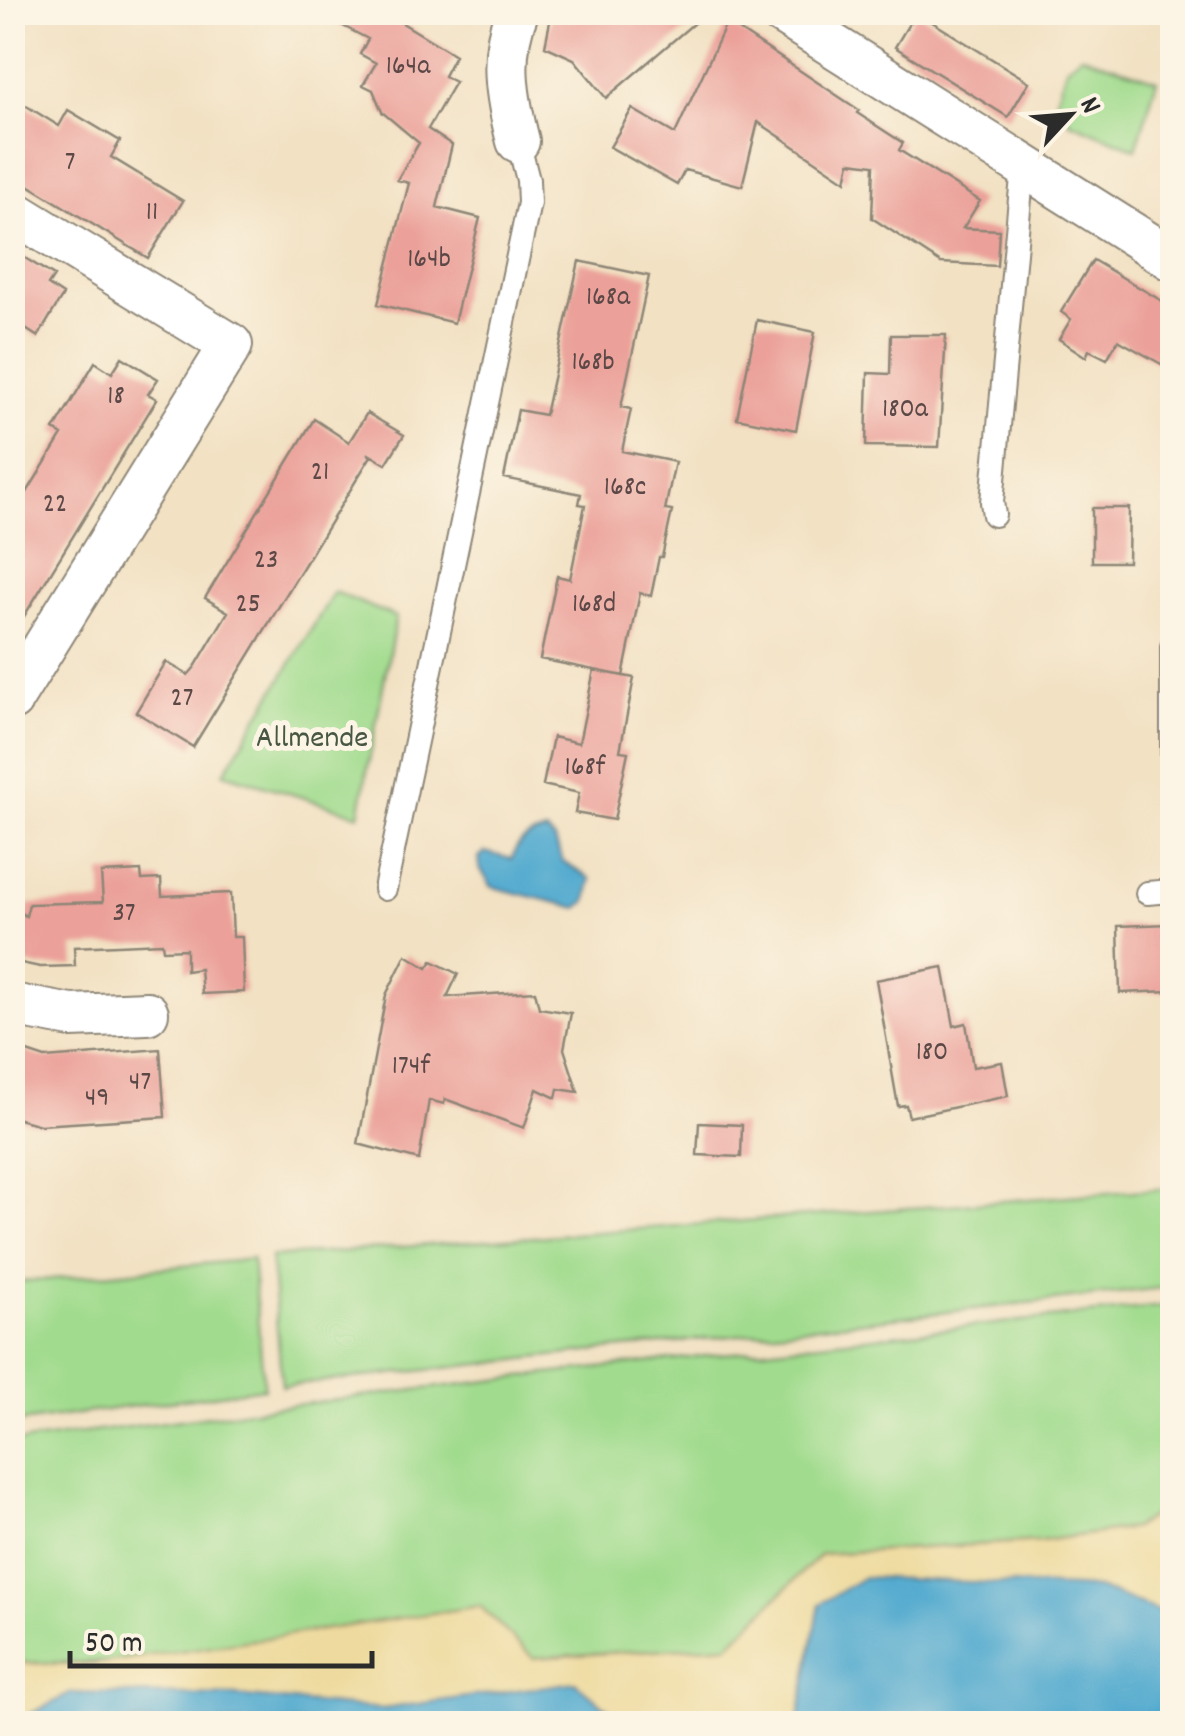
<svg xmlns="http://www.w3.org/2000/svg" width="1185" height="1736" viewBox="0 0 1185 1736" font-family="Dekko,sans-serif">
	<rect width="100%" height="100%" fill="#fcf5e5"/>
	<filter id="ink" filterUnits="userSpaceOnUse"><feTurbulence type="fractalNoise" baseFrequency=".01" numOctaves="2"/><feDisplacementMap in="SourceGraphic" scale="20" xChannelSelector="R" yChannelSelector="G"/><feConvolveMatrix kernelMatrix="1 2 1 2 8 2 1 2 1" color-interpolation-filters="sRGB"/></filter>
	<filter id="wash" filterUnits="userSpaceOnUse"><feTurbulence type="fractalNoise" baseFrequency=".0048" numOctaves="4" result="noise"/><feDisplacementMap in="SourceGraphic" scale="40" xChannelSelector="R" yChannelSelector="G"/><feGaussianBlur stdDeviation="2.25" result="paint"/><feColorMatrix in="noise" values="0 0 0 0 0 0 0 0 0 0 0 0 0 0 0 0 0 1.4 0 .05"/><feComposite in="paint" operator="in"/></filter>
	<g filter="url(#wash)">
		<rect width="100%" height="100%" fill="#f2e1c3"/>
		<path fill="#a1db8e" stroke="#66835c" stroke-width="2.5" d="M1081 55 1157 80 1136 149 1070 122 1056 99 1067 66Z
			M334 592 396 617 359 815 224 773Z
			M1172 1188V1287L282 1386 271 1257Z
			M252 1259 264 1388 13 1423V1283Z
			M1172 1305V1502L1134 1528 1042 1541 821 1554 729 1645 533 1658 13 1663 12 1443C398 1388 785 1346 1172 1305Z"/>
		<path fill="#eeda9e" stroke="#8c8264" stroke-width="2.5" d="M1172 1502V1616L1097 1588 820 1604 798 1723H625L575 1682 382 1709 236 1696 72 1693 13 1722V1663L93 1664 480 1606 533 1658 729 1645 821 1554 1042 1541 1134 1528Z"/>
		<path fill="#52aacf" stroke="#3e6a7d" stroke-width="2.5" d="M547 832 555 840 562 861 591 879 587 901 578 908 492 887 480 869 479 857 485 852 512 859C516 842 530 834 547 832Z
			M864 1577 1097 1588 1172 1616V1723H798L820 1604Z
			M575 1682 625 1723H13L72 1693 236 1696 382 1709Z"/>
		<g id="blocks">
			<path fill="#eba19a" d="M316 12H384L455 55 444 76 455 82 428 129 452 145 437 207 480 218 454 323 378 304 409 183 397 180 419 143 382 112 373 90 363 85 376 63 360 54 368 39Z
				M552 12H707L606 98 574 59 545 46Z
				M916 12 1029 82 1008 117 895 47Z
				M727 22 859 110 857 113 903 143 899 150 980 201 963 228 999 230 997 266 941 263 872 218 874 165 850 162 846 181 758 122 742 186 685 170 677 185 610 147 632 109 675 134Z
				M12 97 59 126 68 110 120 141 111 157 183 201 148 258 12 175Z
				M12 250 54 276 48 285 63 295 38 337 21 326 12 338Z
				M1093 260 1172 307V370L1118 340 1107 359 1089 350 1086 357 1059 339 1071 319 1061 312Z
				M579 261 649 276 621 407 631 409 622 451 675 462 665 510 672 511 662 557H659L651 596 640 593 623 676 540 659 557 576 570 579 585 505 579 504 581 494 504 478 518 410 545 415Z
				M757 320 815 332 796 430 737 418Z
				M891 335H946L939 447 866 446 868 373 890 374Z
				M122 357 158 379 148 394 157 399 12 636V517L62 435 54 430 95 362 112 373Z
				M367 413 404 435 386 464 367 453 371 456 193 747 136 712 166 662 188 675 195 667 228 612 205 598 314 419 349 442Z
				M1092 508H1129L1128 562H1092Z
				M594 670 634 678 620 751 628 752 614 820 575 813 579 793 543 785 553 737 579 743Z
				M141 871 142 880 161 879 162 896 231 893 233 937H242L244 992 202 994 200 969 186 971V949L163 950 162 943 74 947 75 966 40 967 12 961V908L26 916 29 904 103 902 101 873Z
				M1169 924V934L1172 933 1171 991 1120 993 1118 926Z
				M406 955 427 968 432 961 458 974 447 997 535 991 539 1008 571 1013 564 1049 578 1092 558 1089 556 1098 537 1089 524 1128 445 1099 444 1104 429 1100 419 1160 358 1144 386 995Z
				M943 967 954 1026 966 1023 973 1067 1002 1062 1008 1096 909 1117 906 1105 898 1106 876 980Z
				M12 1047 45 1058 160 1049 165 1117 40 1125 12 1117Z
				M699 1123 742 1125 741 1157 697 1155Z"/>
		</g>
	</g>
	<g filter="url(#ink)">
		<use href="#blocks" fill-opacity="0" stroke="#8e8677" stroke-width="2.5"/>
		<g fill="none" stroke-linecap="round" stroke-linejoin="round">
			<g stroke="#8e8677" stroke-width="26">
				<path id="lane" d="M994 515 992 502 1023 166
					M1172 647V790
					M385 889 529 203 528 180 518 141
					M1147 893 1172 891"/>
			</g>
			<g stroke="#8e8677" stroke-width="46">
				<path id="street" d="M517 12C499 55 507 98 518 141
					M780 12 1172 259
					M12 211 231 345 12 699
					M12 1005 71 1016 147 1013"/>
			</g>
			<use href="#lane" stroke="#fff" stroke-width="22"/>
			<use href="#street" stroke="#fff" stroke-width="42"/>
		</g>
	</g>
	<g text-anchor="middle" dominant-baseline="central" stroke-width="10" stroke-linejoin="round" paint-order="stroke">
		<g font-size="28" fill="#5b4847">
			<text x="408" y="68">164a</text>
			<text x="70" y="164">7</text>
			<text x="152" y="214">11</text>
			<text x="429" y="261">164b</text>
			<text x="608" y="299">168a</text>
			<text x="593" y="364">168b</text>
			<text x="116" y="398">18</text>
			<text x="905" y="411">180a</text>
			<text x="320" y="474">21</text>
			<text x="625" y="489">168c</text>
			<text x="55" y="506">22</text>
			<text x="266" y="562">23</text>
			<text x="248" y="606">25</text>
			<text x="594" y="606">168d</text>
			<text x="182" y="700">27</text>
			<text x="585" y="769">168f</text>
			<text x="124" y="915">37</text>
			<text x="932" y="1054">180</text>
			<text x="411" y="1068">174f</text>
			<text x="140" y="1084">47</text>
			<text x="97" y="1100">49</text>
		</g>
		<g font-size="32" fill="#485744" stroke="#fcf5e5">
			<text x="312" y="740">Allmende</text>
		</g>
	</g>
	<rect width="1185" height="1736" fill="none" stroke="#fcf5e5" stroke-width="50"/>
	<g transform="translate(1070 115) rotate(64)" stroke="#fcf5e5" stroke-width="8" paint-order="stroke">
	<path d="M0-8L18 38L0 25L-18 38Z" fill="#2b2b2b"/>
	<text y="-15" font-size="28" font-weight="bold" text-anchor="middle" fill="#2b2b2b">N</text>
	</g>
	<path d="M70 1651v15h302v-15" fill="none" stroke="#2b2b2b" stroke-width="5"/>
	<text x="85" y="1651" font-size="30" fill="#2b2b2b" stroke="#fcf5e5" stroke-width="8" paint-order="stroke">50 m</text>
</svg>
